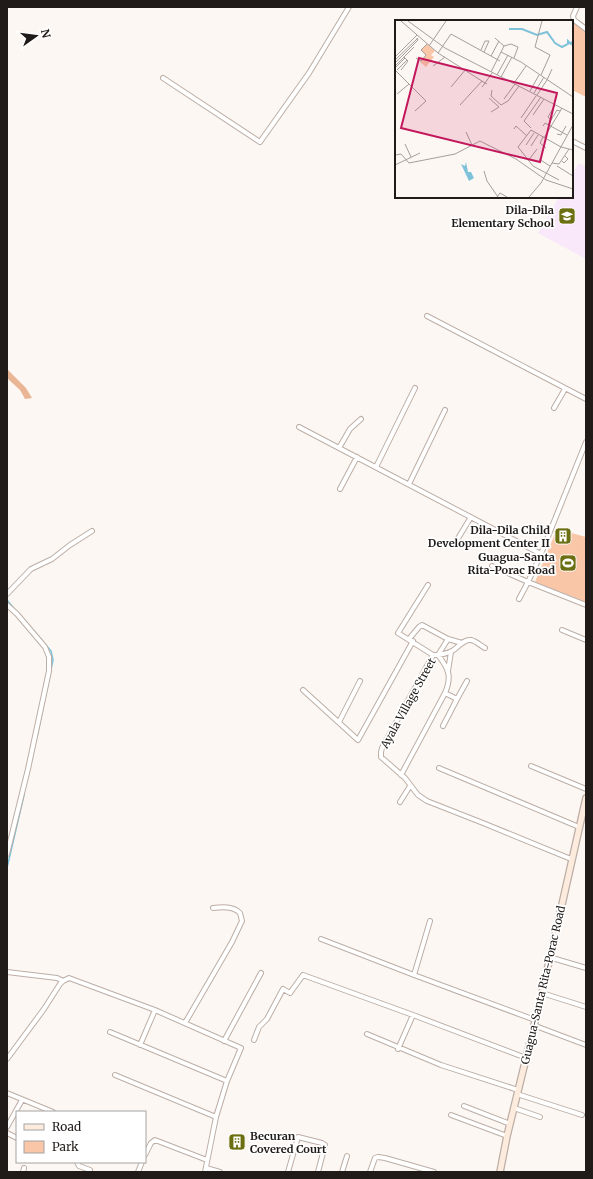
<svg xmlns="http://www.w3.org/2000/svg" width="593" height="1179" viewBox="0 0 593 1179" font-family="Merriweather,serif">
	<rect width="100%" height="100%" fill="#fdf7f3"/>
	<path fill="#f9e8fa" d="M579 163 586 167V259L538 233 559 197H572V174Z"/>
	<path fill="#fac6a8" d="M572 21 586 30V97L572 90Z
		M557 529 586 537V602L535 582Z"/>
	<path fill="#eab595" d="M7 369 26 388 32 398 25 399 20 390 7 378Z"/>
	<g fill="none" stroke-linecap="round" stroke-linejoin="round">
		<path stroke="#7ec2d9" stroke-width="1.5" d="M7 600 17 612
			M33 630 51 651 53 660 37 737
			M7 868 24 795"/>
		<g stroke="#bcaea6" stroke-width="6">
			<path id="minor" d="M577 7 573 16 574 20 586 29
				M163 78 260 142 309 73 349 7
				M572 141 586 148
				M427 316 586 399
				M554 408 565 389
				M299 427 541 554
				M339 448 350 429 361 419
				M376 467 415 388
				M409 484 445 410
				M340 489 357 457
				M457 540 471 517
				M492 566 528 582 541 554 586 442
				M428 585 398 633 433 655
				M7 594 31 569 52 559 70 545 92 531
				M519 599 528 582 586 605
				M7 605 17 614 45 647 49 657V671L28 769 7 854
				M562 630 586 640
				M409 639 419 627 422 625 448 639 462 643
				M448 639 438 655C449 669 452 677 445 693L457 699 467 681
				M485 648C481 646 476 641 471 640 463 639 458 648 452 651 446 654 439 655 433 655L382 748 381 752V757L405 778 418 795 427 801 483 823 571 859
				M448 671 451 652
				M303 690 358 740 413 641
				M339 722 360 681
				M443 726 457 699
				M531 766 586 789
				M439 768 579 827
				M401 775 445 693
				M400 802 410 786
				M321 939 414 975 535 1020
				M549 957 586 968
				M7 972 57 978 63 981
				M414 975 430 921
				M542 993 586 1007
				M185 1023 232 942 242 921 240 913C233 906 222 907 213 908
				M533 1025 586 1045
				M110 1032 227 1081
				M367 1034 441 1065 518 1090
				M254 1040 259 1027 267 1019 283 989 290 993 303 975 413 1015 526 1058
				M224 1041 261 973
				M140 1045 155 1010
				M398 1049 413 1015
				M7 1059 44 1009 60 984 63 981 69 978 155 1010 241 1048 227 1081 216 1117 205 1172
				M115 1075 216 1117
				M7 1093 53 1112
				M517 1094 582 1115
				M464 1106 510 1124
				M514 1108 540 1117
				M451 1115 507 1136
				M7 1127 22 1100
				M7 1133 17 1138
				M145 1155 151 1143 155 1140 207 1160
				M77 1162 79 1166 90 1170
				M206 1168 220 1172
				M23 1172 24 1168
				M138 1172 142 1162
				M288 1172 298 1137 322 1143 325 1145 318 1172
				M342 1172 347 1156
				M370 1172 375 1158 378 1157 385 1158 434 1172"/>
		</g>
		<g stroke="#bcaea6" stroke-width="8">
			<path id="secondary" d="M500 1172 507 1136 542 993 586 798"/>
		</g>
		<use href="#minor" stroke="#fff" stroke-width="4"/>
		<use href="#secondary" stroke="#fdecde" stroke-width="5.5"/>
	</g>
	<defs>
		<g id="school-square" transform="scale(0.9)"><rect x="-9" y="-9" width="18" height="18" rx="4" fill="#6b6e11" stroke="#fff"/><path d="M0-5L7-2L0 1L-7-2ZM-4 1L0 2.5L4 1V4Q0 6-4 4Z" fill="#fff"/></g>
		<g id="building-square" transform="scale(0.9)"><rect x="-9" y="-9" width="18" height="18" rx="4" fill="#6b6e11" stroke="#fff"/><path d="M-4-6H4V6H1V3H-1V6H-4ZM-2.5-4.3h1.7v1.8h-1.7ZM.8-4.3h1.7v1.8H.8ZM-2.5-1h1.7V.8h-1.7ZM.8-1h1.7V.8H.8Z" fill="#fff"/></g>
		<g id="stadium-square" transform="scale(0.9)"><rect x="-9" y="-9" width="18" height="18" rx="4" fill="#6b6e11" stroke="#fff"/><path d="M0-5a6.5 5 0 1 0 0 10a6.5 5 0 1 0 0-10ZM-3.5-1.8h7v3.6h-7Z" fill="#fff"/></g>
	</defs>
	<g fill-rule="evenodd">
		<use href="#school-square" x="567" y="216"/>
		<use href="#building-square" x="563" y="536"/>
		<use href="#stadium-square" x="568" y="563"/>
		<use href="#building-square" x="237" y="1142"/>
	</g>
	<g text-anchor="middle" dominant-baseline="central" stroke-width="3.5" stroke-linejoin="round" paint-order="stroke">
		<g font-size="11" font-weight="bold" fill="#201b18" stroke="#fff" text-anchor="end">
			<text x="554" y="210">Dila-Dila<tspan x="554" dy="13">Elementary School</tspan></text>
			<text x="550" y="530">Dila-Dila Child<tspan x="550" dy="13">Development Center II</tspan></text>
			<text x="555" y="557">Guagua-Santa<tspan x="555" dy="13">Rita-Porac Road</tspan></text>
			<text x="250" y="1136" text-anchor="start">Becuran<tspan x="250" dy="13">Covered Court</tspan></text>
		</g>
		<g font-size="11" fill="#201b18" stroke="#fff">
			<text transform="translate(408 703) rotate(-61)">Ayala Village Street</text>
			<text transform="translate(543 985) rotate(-77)">Guagua-Santa Rita-Porac Road</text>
		</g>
	</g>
	<g transform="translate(395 20)">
		<rect width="178" height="178" fill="#fdf7f3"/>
		<path d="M32 24 40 31 36 35 39 37 31 47 25 42 31 35 26 30Z" fill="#fac6a8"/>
		<path d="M71 142 73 152H76L79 158 74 161 66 144 70 146Z" fill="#7ec2d9"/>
		<path fill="none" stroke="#7ec2d9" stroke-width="2" d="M114 9H127L142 15 152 12 160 23 167 27 173 24V21L176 24 178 21"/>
		<path fill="none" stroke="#a59f9b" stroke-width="1" d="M6 1 43 33 90 63 87 67M13 1 50 28 178 94M100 18 109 26 116 24 123 27 119 38M34 26 51 1M86 30 90 21H94M89 32 94 21M106 32 126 42 178 77M43 33 56 14 105 41M96 36 104 21M0 37 22 15M21 38 26 41 31 35 26 30 32 24M0 40 23 18M0 43 23 20 22 18M0 46 19 27M38 46 50 37M0 48 10 38M0 50 31 81 20 91M2 50 12 40M6 50 13 41 9 37M96 52 109 26M102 55 113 35M146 55 155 35 140 27 147 1M106 57 117 37M152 60 157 49M119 63 131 46M92 64 90 63 97 53M56 67 71 49M97 70 96 76 106 85 113 81 124 66M135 71 144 55M139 73 149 57M2 74 14 64M142 75 152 60M94 78 104 87 96 92M109 79 120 64M65 85 87 61M138 95 149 79M126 98 141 76M156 100 153 97 160 85M153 105 162 90 165 91M148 106 150 103 172 115M136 108 129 101 146 77M119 109 121 106 132 116M71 112 77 125M162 114 166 115 171 106M148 117 145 123 151 128M149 118 167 88M10 124 16 137M131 125 139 113M136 126 143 115M0 135 6 134 14 143 60 134 85 121 121 139 151 160 178 169M144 139 155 146M133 141 142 129M167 141 169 143 173 139 170 136M157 143 164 144 174 129M0 145 25 133M162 146 178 156M89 151 92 161 103 177M164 160 138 146 123 127 136 110 166 127 178 130M102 177 105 173 112 177M134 177 146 163 178 105"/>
		<path fill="#c2185b" fill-opacity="0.15" stroke="#c2185b" stroke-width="2" d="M24 38 162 73 145 142 6 108Z"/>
		<rect width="178" height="178" fill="none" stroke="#201b18" stroke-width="2"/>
	</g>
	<rect width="593" height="1179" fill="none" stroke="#201b18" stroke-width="16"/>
	<rect x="16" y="1111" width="130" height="52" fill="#ffffff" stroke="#a6a4a3"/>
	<rect x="24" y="1124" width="20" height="6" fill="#fdecde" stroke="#a6a4a3"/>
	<text x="52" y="1131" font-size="12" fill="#201b18">Road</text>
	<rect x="24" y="1141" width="20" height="12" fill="#fac6a8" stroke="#a6a4a3"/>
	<text x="52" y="1151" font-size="12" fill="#201b18">Park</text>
	<g transform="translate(36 36) rotate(76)" stroke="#ffffff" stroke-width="3" paint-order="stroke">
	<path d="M0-3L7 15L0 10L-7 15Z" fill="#201b18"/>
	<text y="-6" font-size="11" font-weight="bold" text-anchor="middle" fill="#201b18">N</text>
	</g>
</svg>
